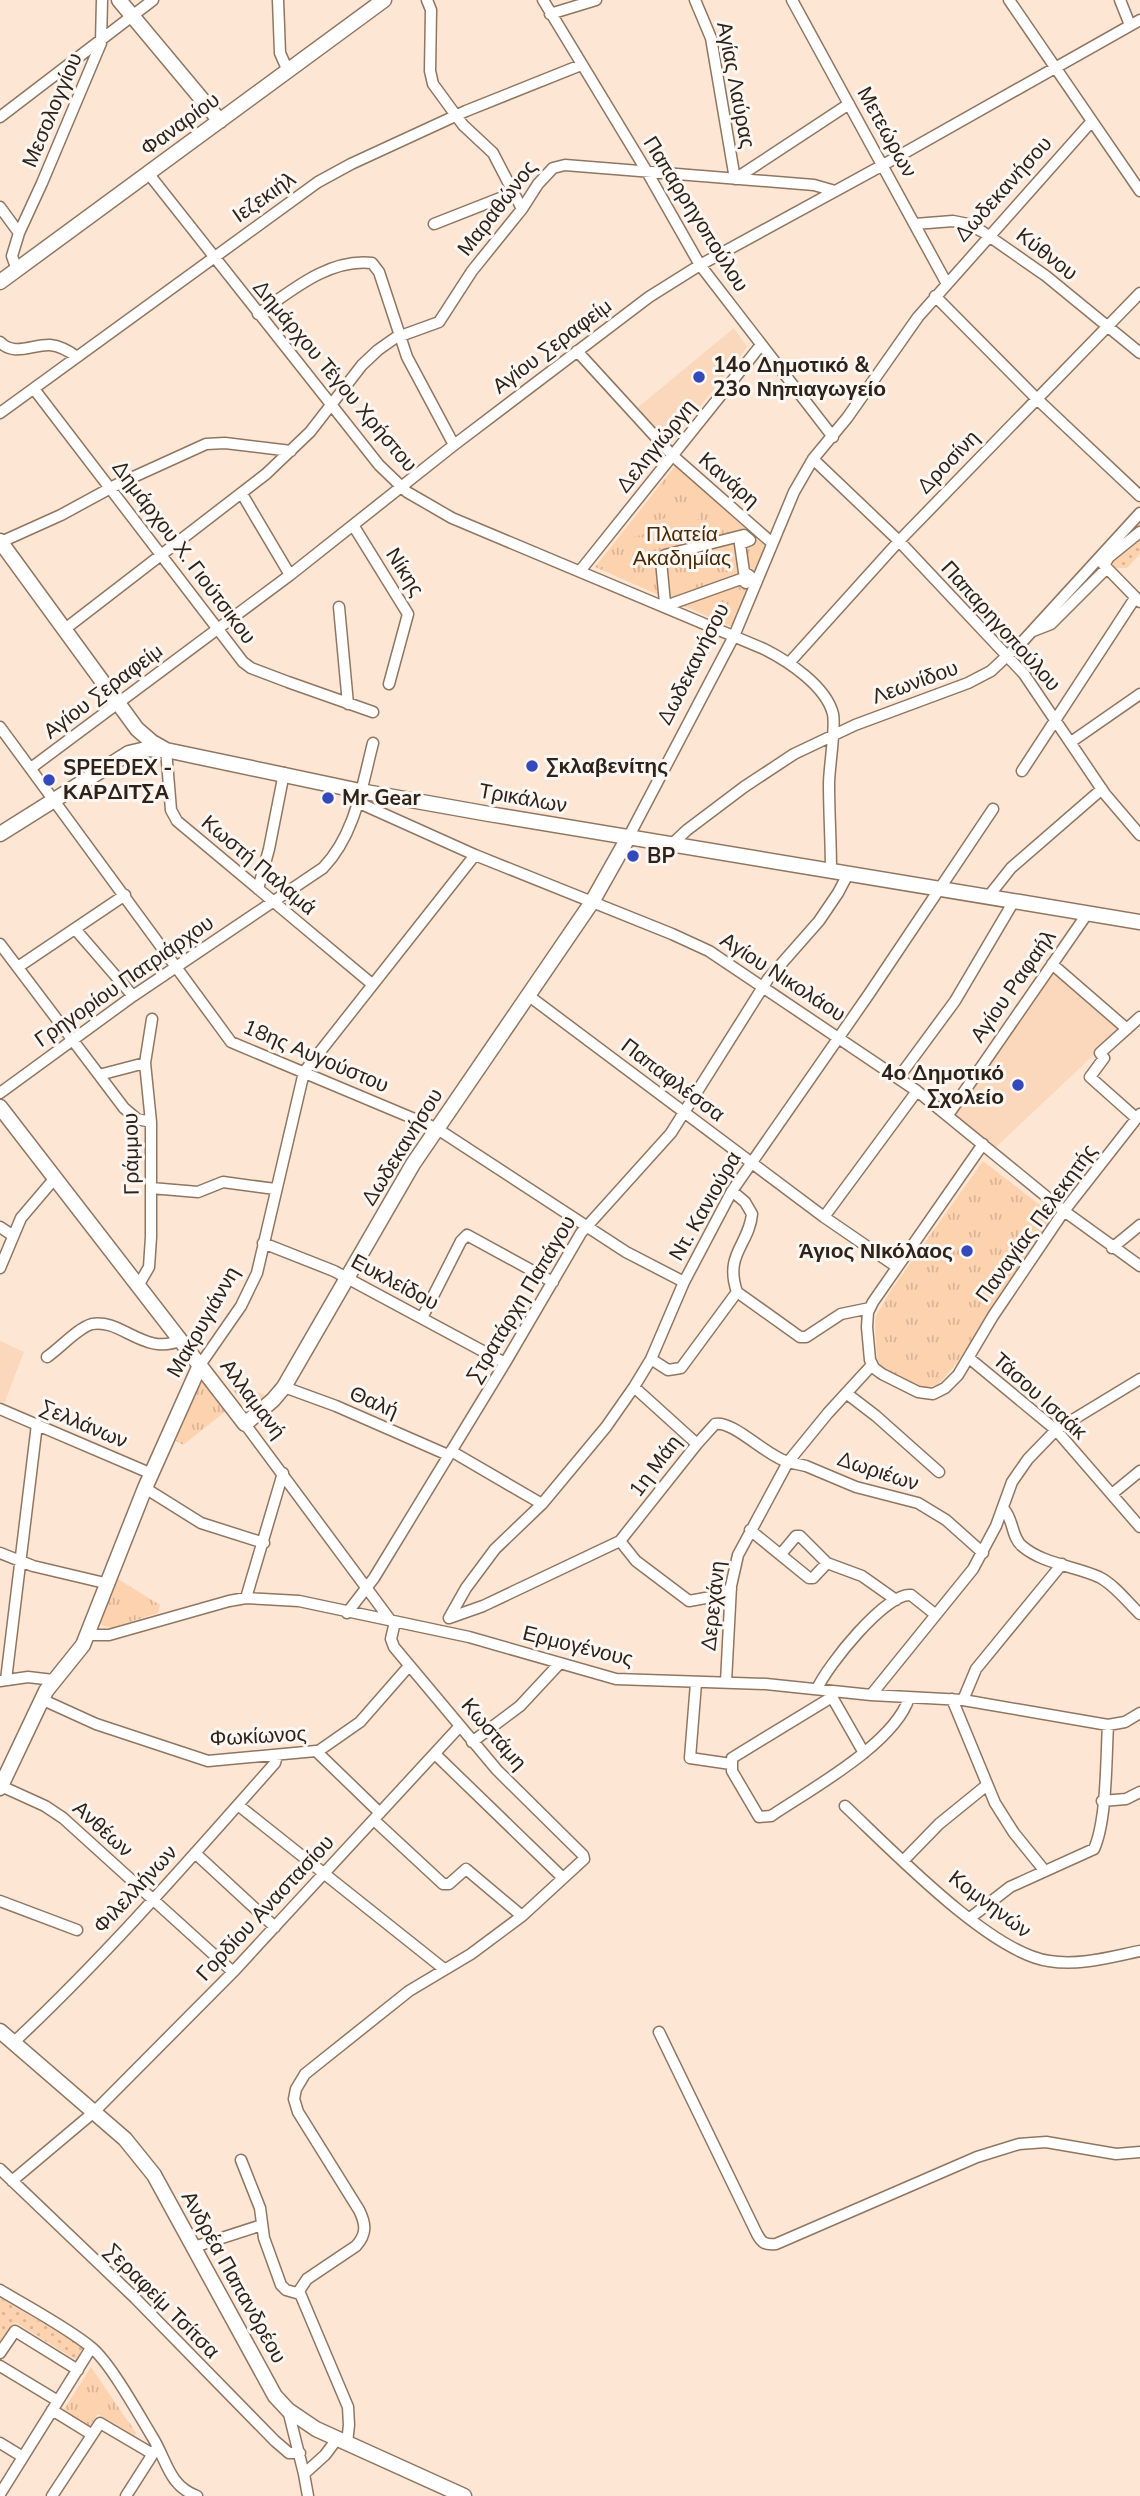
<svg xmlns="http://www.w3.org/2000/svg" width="1140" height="2496" viewBox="0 0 1140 2496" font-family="'Nunito Sans',sans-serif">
	<defs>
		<pattern id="grass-dots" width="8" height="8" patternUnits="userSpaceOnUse" patternTransform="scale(1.75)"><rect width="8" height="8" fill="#fdd2af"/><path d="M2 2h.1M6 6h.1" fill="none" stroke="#d9b496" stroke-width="1.8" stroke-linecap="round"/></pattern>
		<pattern id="park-tufts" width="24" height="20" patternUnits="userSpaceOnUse" patternTransform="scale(1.75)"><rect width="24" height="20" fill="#fdd2af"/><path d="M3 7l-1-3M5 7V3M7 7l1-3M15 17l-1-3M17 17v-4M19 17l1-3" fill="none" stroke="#d9b496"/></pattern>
	</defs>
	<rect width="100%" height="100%" fill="#fde6d3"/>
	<path fill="#fbd8bb" d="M734 328 747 347 670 445 637 408Z
		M1053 973 1120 1030 995 1148 954 1114Z
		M0 1341 24 1352 4 1404 0 1403Z"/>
	<path fill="url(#grass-dots)" d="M1140 517V554L1127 568H1114L1106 554Z
		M0 2298 83 2347 76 2360 15 2322 0 2346Z"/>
	<path fill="url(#park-tufts)" d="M675 466 765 545 732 627 595 567Z
		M983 1161 1054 1216 956 1364 938 1385 923 1388 885 1370 880 1365 877 1358 875 1326 876 1316 891 1290Z
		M202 1382 226 1411 183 1445 176 1441 200 1384Z
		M231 1382 265 1395 249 1411 229 1385Z
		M118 1579 160 1605 158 1613 111 1628 99 1624Z
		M91 2367 136 2433 135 2436 98 2414 89 2427 63 2411Z"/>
	<path fill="#fdd2af" d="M697 507 699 519 678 526 676 515Z
		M670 517 672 526 634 537 630 528Z"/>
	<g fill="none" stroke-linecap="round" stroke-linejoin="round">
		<g stroke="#907661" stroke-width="13">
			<path id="street" d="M278 0 280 53 288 71
				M427 0 431 10 430 71 433 84 463 125 493 153 522 209
				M543 0 646 170 700 265 833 437
				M695 0 711 38 735 179 849 104
				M792 0 947 284
				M1009 0 1140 191
				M1120 0 1130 25
				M550 14 596 0
				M0 117 153 0
				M148 173 379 465 407 492 452 518 764 649C788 661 826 686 833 714 836 728 829 767 829 784 829 813 831 842 831 871
				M0 207 19 233
				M434 224 513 193
				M915 224 953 221 968 224 983 232 1046 276 1140 353
				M17 270 12 256 19 233 42 183 101 43 102 0
				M935 296 1037 399 1140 496
				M258 314C291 291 329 258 372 263L379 272 407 357 454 445
				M0 342C14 357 33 344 50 345 60 346 69 351 77 357
				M577 351 673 456 772 543
				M34 389 243 662 251 668 288 682 373 712
				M0 413 318 182 351 164 466 111 581 65
				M813 459 899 541 1024 674 1105 794 1140 835
				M242 494 290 575
				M353 525 408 614 389 684
				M744 535 750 540 740 544 744 572 750 576 746 583 741 579 671 604 665 603 661 561 665 555Z
				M1 542 61 515 118 484 206 444 225 443 291 451
				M1106 562 1109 557 1140 532
				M1103 564 1140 602
				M580 571 761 345
				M339 607 348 704
				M65 629 266 474 310 432 362 365 378 350 395 338 439 322 472 271 522 209 538 184 553 168 565 165 814 185 835 191
				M1033 631 1051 624 1107 568
				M789 663 899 541 1140 293
				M0 727 231 1042 436 1128 626 1252 684 1282
				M1071 742 1140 694
				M166 750 171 810 177 821 372 984
				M31 768 290 575 454 445 649 297 700 265 883 165 1140 20
				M1022 771 1135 598
				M357 802 475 855 672 934 709 951 917 1091 1064 1211 1140 1266
				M628 838 734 636 794 492 813 459 847 418 918 317 1092 121
				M671 845 687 830 744 787 794 754 855 725 968 683 991 671 1023 641 1140 513
				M258 889 269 849 284 773
				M988 897 1011 868 1102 789
				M75 929 133 996
				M0 944 124 1108 137 1119 151 1122
				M1052 964 1127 1029
				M18 967 125 895
				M529 996 824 1217 897 1267
				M99 1075 145 1063
				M899 1077 955 1001 1014 901
				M0 1093 133 996 323 868C355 835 362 786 373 743
				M948 1115 1087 914
				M1136 1118 1090 1077 1104 1058 1100 1053 1140 1017
				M983 1144 873 1302 868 1312 867 1327 870 1360 874 1368 882 1374 918 1392 933 1394 945 1388 958 1375 993 1316 1064 1211 1140 1114
				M151 1188 198 1192 223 1182 275 1189
				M732 1191 745 1202 752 1214C749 1245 724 1254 737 1292L800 1337H806L841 1314 870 1308
				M824 1217 917 1091
				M0 1227 12 1235
				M263 1243 334 1271 505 1363
				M1112 1248 1140 1225
				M0 1268 21 1218 55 1178
				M138 1286 149 1267 151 1237V1122L145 1063 152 1019
				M422 1318 461 1241 467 1235 553 1282
				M47 1357C59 1349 79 1327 92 1324 121 1318 145 1357 181 1340
				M969 1358 1056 1430 1140 1527
				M651 1359 668 1370 681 1368 737 1292
				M200 1365 241 1306 257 1273 304 1072 475 855
				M284 1387 336 1406 448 1455
				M634 1387 697 1444
				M846 1393 876 1416 939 1472
				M0 1409 152 1474
				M245 1424 391 1621
				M451 1451 542 1504
				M145 1488 201 1523 264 1543
				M1112 1494 1140 1471
				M1003 1508C1014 1519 1011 1537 1022 1546 1043 1564 1075 1566 1099 1577 1115 1585 1127 1602 1140 1614
				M750 1530 809 1578H813L827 1563 862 1576 896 1600
				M620 1541 636 1561 689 1601 711 1597 731 1589
				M0 1553 33 1566 109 1584
				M781 1554 796 1536H800L827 1563
				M246 1598 283 1473
				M347 1613 374 1578 505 1363 581 1233 671 1133 768 979 819 921 838 893 848 874
				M449 1618 466 1588 495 1549 542 1504 606 1427 634 1387 651 1359 684 1282 732 1191 869 994 993 809
				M449 1618 483 1606 620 1541 697 1444 715 1424C733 1420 766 1456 788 1462L828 1413 872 1365
				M88 1635H109L229 1601 246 1598 299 1601 469 1637 616 1679 766 1684 871 1695 963 1700 1108 1725 1125 1722 1140 1713
				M6 1680 37 1424
				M0 1681 28 1677 53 1680
				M726 1682 731 1586 738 1555 788 1462 806 1466 856 1487 918 1503 946 1520 983 1553
				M696 1683 690 1758 731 1764
				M817 1689C827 1666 886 1592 911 1595L936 1615
				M833 1691 832 1697 732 1758V1771L759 1817 771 1816C811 1789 894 1744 909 1698
				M871 1695 973 1569 996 1526 1012 1482 1028 1459 1056 1430 1140 1379
				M832 1697 864 1753
				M41 1699 96 1724 208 1761 316 1751 380 1813
				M952 1699 995 1803 1014 1833 1044 1870
				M963 1700 976 1669 1062 1564
				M472 1742 520 1706 560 1663
				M317 1752 360 1722 409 1666
				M435 1754 563 1878
				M1 1786 45 1806 63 1818 233 1972
				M1102 1801 1126 1799 1140 1792
				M238 1805 444 1969
				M845 1806C891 1849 990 1953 1049 1961 1080 1966 1110 1957 1140 1951
				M374 1820 443 1884H449L466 1869 522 1916
				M195 1853 275 1927
				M904 1860 939 1824 987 1785
				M0 1901 77 1930
				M970 1918 1010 1887 1094 1849C1107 1820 1106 1759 1108 1725
				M659 2032 757 2234C762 2243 765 2245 776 2244L977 2157 1019 2144 1046 2142 1116 2154 1140 2152
				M13 2043C106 1956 190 1859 275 1763L277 1755
				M241 2160 260 2208 264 2238 281 2285 286 2290 300 2294
				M0 2169 135 2298 275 2441 289 2453H300
				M12 2181 94 2112 233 1972 460 1726
				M194 2247 262 2225
				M0 2290C28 2307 68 2328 92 2348 111 2364 139 2415 153 2438 167 2461 169 2486 197 2496
				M0 2353 15 2331 78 2370
				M0 2366 58 2401
				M52 2410 91 2434
				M288 2410 304 2474
				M0 2443 23 2457
				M347 2443 349 2425 348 2407 299 2291 307 2279 356 2246C367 2234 366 2224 359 2210L298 2112 294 2099 296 2089 305 2074 409 1991 471 1954 522 1916 584 1859 583 1855 497 1770 394 1647 391 1639 395 1622
				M0 2494 91 2348
				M52 2496 100 2423 151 2453
				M126 2496 156 2449
				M308 2496 304 2474 325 2455 337 2439"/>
		</g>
		<g stroke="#907661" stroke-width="17">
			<path id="secondary" d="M119 0 220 121
				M0 282 384 0
				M0 541 137 729 152 742 166 750 360 791 489 814 1140 922
				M0 834 129 753 146 749 163 750
				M0 1107 245 1424 273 1400 284 1387 413 1164 592 902 628 838
				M0 1788 46 1691 83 1645 145 1488 200 1365
				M0 2031 125 2139 154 2175 275 2396 288 2410 316 2429 464 2496"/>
		</g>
		<use href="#street" stroke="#fff" stroke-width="10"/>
		<use href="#secondary" stroke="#fff" stroke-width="14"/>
	</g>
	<g fill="#344abc" stroke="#fcf7f2" stroke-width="2.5">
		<circle cx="699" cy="377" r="7"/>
		<circle cx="532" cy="766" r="7"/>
		<circle cx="49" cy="780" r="7"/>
		<circle cx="328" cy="798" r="7"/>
		<circle cx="633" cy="856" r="7"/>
		<circle cx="1018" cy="1085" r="7"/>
		<circle cx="967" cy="1251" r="7"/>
	</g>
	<g text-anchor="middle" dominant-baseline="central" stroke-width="6" stroke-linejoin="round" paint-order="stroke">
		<g font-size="21" fill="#2d231a" stroke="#fcf7f2">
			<text transform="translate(736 85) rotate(79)">Αγίας Λαύρας</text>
			<text transform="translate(52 110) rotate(-67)">Μεσολογγίου</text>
			<text transform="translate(180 124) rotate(-36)">Φαναρίου</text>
			<text transform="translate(887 132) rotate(61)">Μετεώρων</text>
			<text transform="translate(1003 189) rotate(-48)">Δωδεκανήσου</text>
			<text transform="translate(264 197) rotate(-35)">Ιεζεκιήλ</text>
			<text transform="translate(497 208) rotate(-52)">Μαραθώνος</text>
			<text transform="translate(696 214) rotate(58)">Παπαρρηγοπούλου</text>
			<text transform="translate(1047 254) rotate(38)">Κύθνου</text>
			<text transform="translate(552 346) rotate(-37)">Αγίου Σεραφείμ</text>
			<text transform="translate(335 376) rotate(50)">Δημάρχου Τέγου Χρήστου</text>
			<text transform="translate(656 446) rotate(-51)">Δεληγιώργη</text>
			<text transform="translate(948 462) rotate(-46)">Δροσίνη</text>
			<text transform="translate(729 480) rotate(41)">Κανάρη</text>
			<text transform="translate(184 552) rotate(53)">Δημάρχου Χ. Γιούτσικου</text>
			<text transform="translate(405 572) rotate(58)">Νίκης</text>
			<text transform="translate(1001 626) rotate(48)">Παπαρηγοπούλου</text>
			<text transform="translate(693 664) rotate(-63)">Δωδεκανήσου</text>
			<text transform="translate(915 682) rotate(-20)">Λεωνίδου</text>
			<text transform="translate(103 691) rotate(-37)">Αγίου Σεραφείμ</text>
			<text transform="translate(523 798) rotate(10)">Τρικάλων</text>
			<text transform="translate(259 865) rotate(40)">Κωστή Παλαμά</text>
			<text transform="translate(783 977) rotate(33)">Αγίου Νικολάου</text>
			<text transform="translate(124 981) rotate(-35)">Γρηγορίου Πατριάρχου</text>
			<text transform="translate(1013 986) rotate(-55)">Αγίου Ραφαήλ</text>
			<text transform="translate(316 1056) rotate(23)">18ης Αυγούστου</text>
			<text transform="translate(673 1080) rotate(37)">Παπαφλέσσα</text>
			<text transform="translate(402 1147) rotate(-58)">Δωδεκανήσου</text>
			<text transform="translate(131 1154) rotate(-91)">Γράμμου</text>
			<text transform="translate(705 1206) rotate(-60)">Ντ. Κανιούρα</text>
			<text transform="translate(1036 1223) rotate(-54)">Παναγίας Πελεκητής</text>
			<text transform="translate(395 1282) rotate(28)">Ευκλείδου</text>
			<text transform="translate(521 1299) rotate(-59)">Στρατάρχη Παπάγου</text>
			<text transform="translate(203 1322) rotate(-60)">Μακρυγιάννη</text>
			<text transform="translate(1040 1396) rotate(42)">Τάσου Ισαάκ</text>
			<text transform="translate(253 1399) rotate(53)">Αλλαμανή</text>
			<text transform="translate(374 1402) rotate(23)">Θαλή</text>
			<text transform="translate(84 1424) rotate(23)">Σελλάνων</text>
			<text transform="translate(655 1466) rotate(-53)">1η Μάη</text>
			<text transform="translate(878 1471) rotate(18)">Δωριέων</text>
			<text transform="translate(713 1606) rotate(-84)">Δερεχάνη</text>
			<text transform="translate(578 1646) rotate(14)">Ερμογένους</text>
			<text transform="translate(494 1734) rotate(49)">Κωστάμη</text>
			<text transform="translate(258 1736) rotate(-3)">Φωκίωνος</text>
			<text transform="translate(103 1829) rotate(42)">Ανθέων</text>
			<text transform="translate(135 1889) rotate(-47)">Φιλελλήνων</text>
			<text transform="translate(990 1904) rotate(37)">Κομνηνών</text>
			<text transform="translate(265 1908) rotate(-47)">Γορδίου Αναστασίου</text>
			<text transform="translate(234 2277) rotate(61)">Ανδρέα Παπανδρέου</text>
			<text transform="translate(162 2301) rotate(45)">Σεραφείμ Τσίτσα</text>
		</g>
		<g font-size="21" font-weight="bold" fill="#2d231a" stroke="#fcf7f2" text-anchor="start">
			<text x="713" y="365">14ο Δημοτικό &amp;<tspan x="713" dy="24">23ο Νηπιαγωγείο</tspan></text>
			<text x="546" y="766">Σκλαβενίτης</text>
			<text x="63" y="768">SPEEDEX -<tspan x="63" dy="24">ΚΑΡΔΙΤΣΑ</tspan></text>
			<text x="342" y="798">Mr Gear</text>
			<text x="647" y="856">BP</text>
			<text x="1004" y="1073" text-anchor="end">4ο Δημοτικό<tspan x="1004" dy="24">Σχολείο</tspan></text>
			<text x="953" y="1251" text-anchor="end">Άγιος ΝΙκόλαος</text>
		</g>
		<g font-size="21" fill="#4c2904" stroke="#fcf7f2">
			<text x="682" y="534">Πλατεία<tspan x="682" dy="24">Ακαδημίας</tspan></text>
		</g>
	</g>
</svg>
